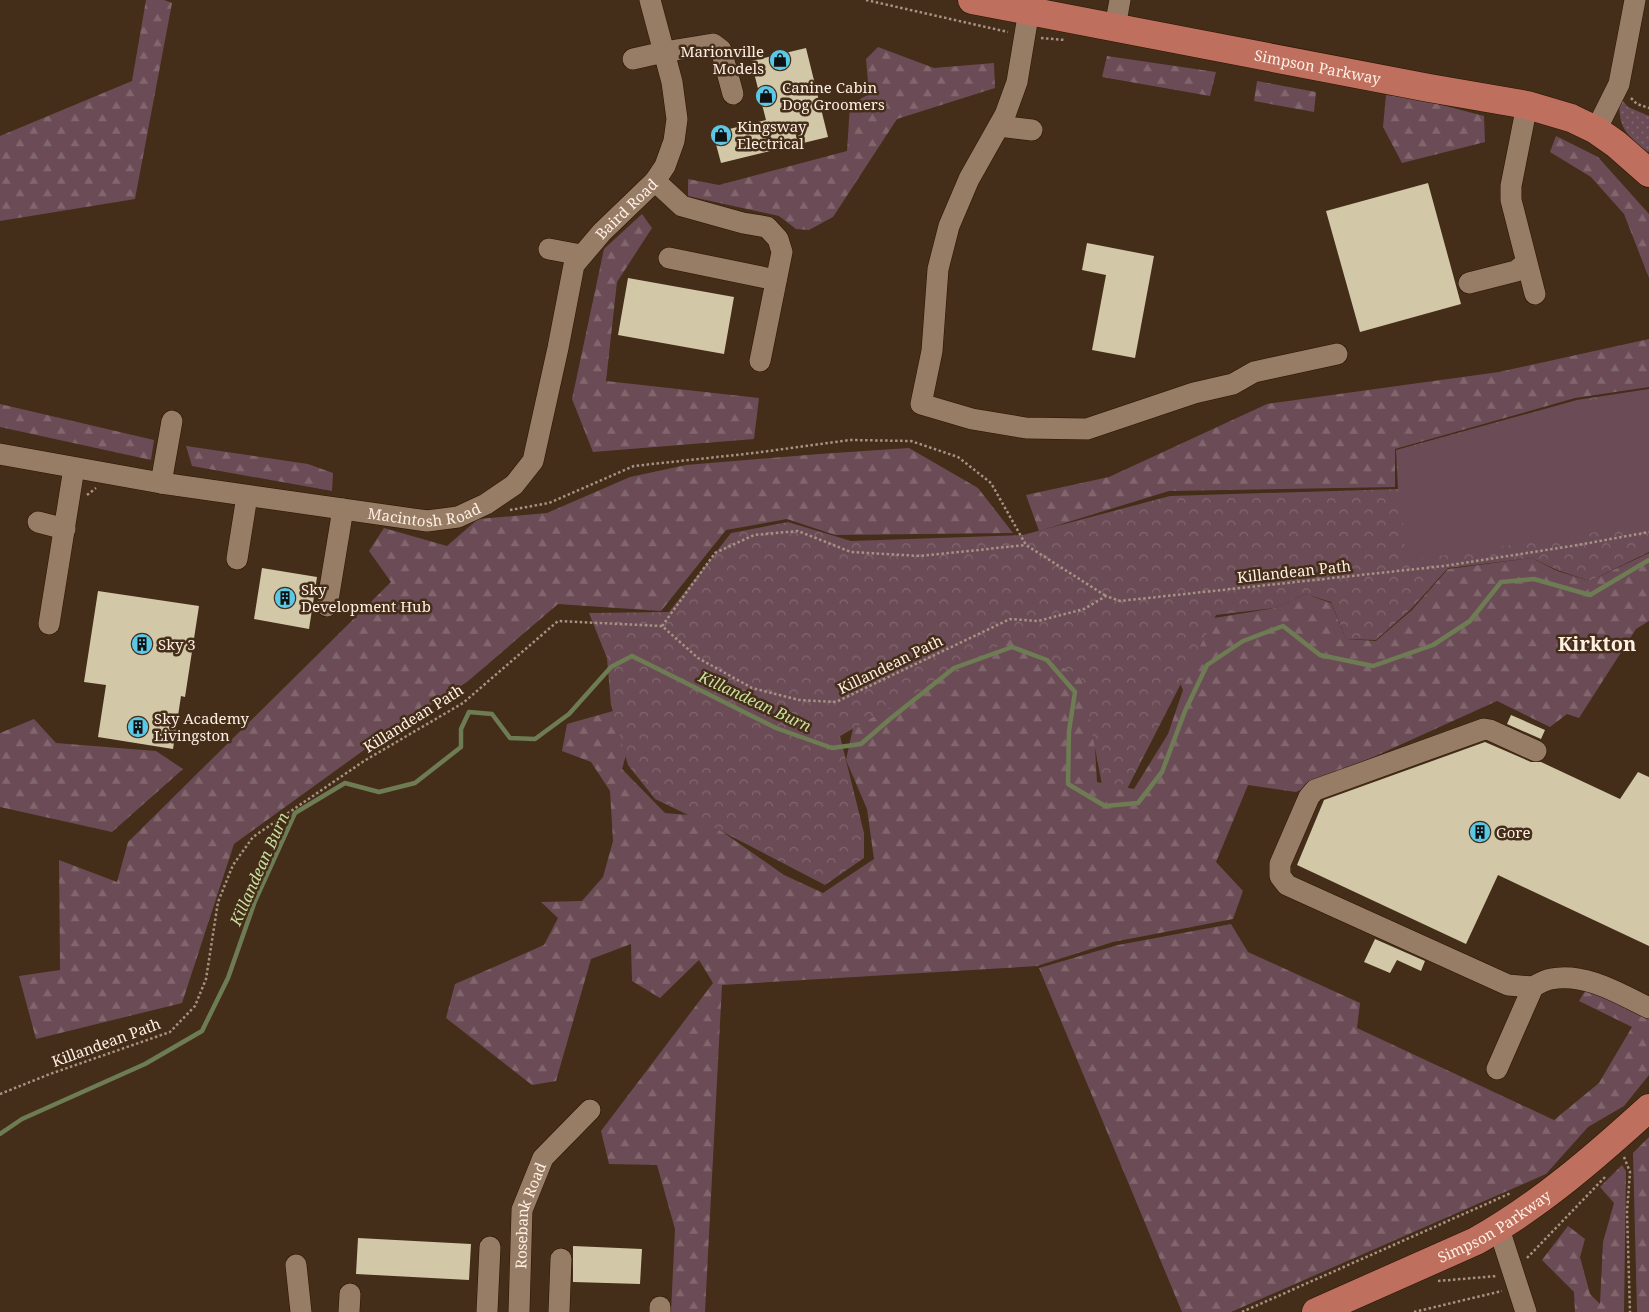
<svg xmlns="http://www.w3.org/2000/svg" width="1649" height="1312" viewBox="0 0 1649 1312" font-family="'Noto Serif',serif">
	<defs>
		<pattern id="grass-dots" width="8" height="8" patternUnits="userSpaceOnUse" patternTransform="scale(1.25)"><rect width="8" height="8" fill="#6b4c56"/><path d="M2 2h.1M6 6h.1" fill="none" stroke="#81666e" stroke-width="1.8" stroke-linecap="round"/></pattern>
		<pattern id="forest-firs" width="22" height="20" patternUnits="userSpaceOnUse" patternTransform="scale(1.25)"><rect width="22" height="20" fill="#6b4c56"/><path d="M5 1l3.5 6h-7zM16 11l3.5 6h-7z" fill="#81666e"/></pattern>
		<pattern id="park-crowns" width="20" height="18" patternUnits="userSpaceOnUse" patternTransform="scale(1.25)"><rect width="20" height="18" fill="#6b4c56"/><path d="M2 6a3 3 0 1 1 6 0M12 15a3 3 0 1 1 6 0" fill="none" stroke="#81666e"/></pattern>
	</defs>
	<rect width="100%" height="100%" fill="#442d19"/>
	<path fill="url(#grass-dots)" d="M1619 96 1628 107 1649 116V151L1648 152C1623 132 1619 128 1619 96Z"/>
	<path fill="url(#forest-firs)" d="M146 0H164L172 3 135 199 0 221V136L132 81Z
		M878 47 934 68 994 63 995 88 897 119 833 217 809 230 796 229 779 216 688 196V179L719 185 847 151 850 105 869 94 866 59Z
		M1107 56 1216 72 1210 96 1102 77Z
		M1257 81 1316 92 1314 112 1254 101Z
		M1386 95 1419 99 1484 116 1485 142 1402 163 1383 127Z
		M1556 136 1598 157 1649 214V278L1624 214 1591 177 1550 152Z
		M642 214 652 228 617 282 606 381 759 398 754 439 593 452 572 399 604 249Z
		M1649 339V387L1575 398 1395 449V487L1169 491 1039 531 1026 495 1109 477 1267 404 1499 372Z
		M0 404 154 440 151 460 0 427Z
		M186 446 308 464 333 473 332 491 192 466Z
		M909 448 978 488 1013 533 835 535 787 519 726 530 661 611 558 604 467 682 400 724 234 844 182 1003 36 1039 19 976 60 970 59 860 117 882 128 842 391 582 369 551 384 528 447 546 478 519 547 513 630 477 686 465 819 454Z
		M1649 553V621L1636 629 1579 718 1567 714 1550 727 1497 701 1296 792 1248 785 1216 862 1243 891 1233 919 1113 942 1037 966 722 985 705 1312H671L675 1229 657 1165 609 1164 601 1131 713 983 699 960 660 998 632 981 631 944 591 959 556 1081 532 1085 446 1018 455 984 544 945 558 918 541 902 582 901 603 877 613 841 610 791 591 762 562 751 567 724 613 711 629 745 622 769 665 813 700 816 784 875 823 893 874 859 867 809 846 760 855 719 1012 621 1065 638 1092 696 1097 782 1134 789 1168 734 1183 690 1171 661 1208 619 1275 608 1305 594 1331 603 1346 639 1376 641 1412 610 1448 569 1532 558 1557 571 1590 581Z
		M34 719 56 743 156 751 183 769 112 832 0 807V733Z
		M1231 924 1248 952 1360 1003 1357 1028 1554 1120 1599 1083 1632 1027 1579 1001 1588 986 1649 1019V1075L1624 1106 1588 1127 1546 1174 1231 1312H1182L1039 968 1118 945Z
		M1649 1137V1312H1637L1633 1153Z
		M1622 1165 1626 1171 1624 1312H1575L1574 1292 1542 1260 1568 1226 1585 1239 1580 1257 1590 1294 1600 1304 1603 1242 1614 1203 1600 1187Z"/>
	<path fill="url(#park-crowns)" d="M1649 389V552L1590 581 1557 570 1532 558 1448 568 1411 609 1376 640 1346 639 1331 602 1305 594 1275 608 1216 615 1126 791 1102 785 1082 679 1013 638 840 736 864 833V858L825 885 723 832 655 799 628 765 611 705 607 658 589 613 669 612 731 533 788 522 851 541 1023 535 1170 496 1398 489 1396 450 1577 400Z"/>
	<path fill="#6b4c56" d="M1649 392V524L1406 561 1397 451 1578 402Z"/>
	<g fill="none" stroke-linecap="round" stroke-linejoin="round">
		<path stroke="#6e7c54" stroke-width="4.5" d="M0 1134 22 1119 145 1064 202 1031 228 978 255 901 295 813 345 783 379 792 415 783 461 747V729L469 712 492 714 510 738 535 739 569 714 611 667 632 656 776 728 832 748 861 744 890 719 954 668 1012 647 1047 660 1075 692 1069 731 1068 784 1105 806 1138 803 1162 772 1185 711 1207 665 1243 641 1283 626 1320 655 1373 666 1433 645 1470 621 1501 582 1534 579 1590 595 1649 560"/>
	</g>
	<path fill="#d2c7a6" d="M806 48 828 137 721 163 713 133 766 120 751 61Z
		M1428 183 1461 304 1360 332 1326 211Z
		M1087 243 1154 256 1135 358 1092 350 1106 275 1082 270Z
		M628 278 734 297 724 354 618 335Z
		M262 568 317 577 309 629 254 619Z
		M98 591 199 606 185 697 181 696 173 749 98 737 106 685 84 682Z
		M1511 715 1545 730 1541 739 1507 724Z
		M1485 742 1531 762H1541L1620 799 1638 772 1649 777V946L1498 875 1466 944 1297 865 1324 800Z
		M1375 939 1425 961 1421 971 1397 960 1390 973 1364 962Z
		M358 1238 471 1244 469 1280 356 1274Z
		M573 1246 642 1249 640 1284 573 1282Z"/>
	<g fill="none" stroke-linecap="round" stroke-linejoin="round">
		<g stroke="#291502" stroke-width="22">
			<g id="minor">
				<path d="M1029 10 1017 82 1005 115 969 179 949 226 938 269 932 351 921 404 972 419 1026 428 1087 429 1194 393 1233 384 1254 372 1337 354"/>
				<path d="M1115 27 1120 0"/>
				<path d="M633 59 664 52 713 44 721 50 733 94"/>
				<path d="M1527 105 1511 186V200L1535 294"/>
				<path d="M999 126 1032 130"/>
				<path d="M1596 130 1619 84 1635 0"/>
				<path d="M655 181 682 206 743 223 767 227 778 239 782 252 760 361"/>
				<path d="M549 249 581 255"/>
				<path d="M669 258 776 280"/>
				<path d="M1469 283 1516 271 1526 263"/>
				<path id="s1" d="M0 454 161 483 427 521 458 517 486 504 514 485 533 461 558 348 574 265 602 232 655 181 665 166 674 141 677 119 672 82 650 0"/>
				<path d="M161 483 172 421"/>
				<path d="M38 522 65 529"/>
				<path d="M237 559 247 496"/>
				<path d="M327 606 343 509"/>
				<path d="M49 624 74 468"/>
				<path d="M1533 987 1508 985 1287 885 1280 876V864L1309 797 1315 790 1484 729 1490 730 1536 751"/>
				<path d="M1497 1069 1533 987C1538 984 1545 980 1551 979 1585 972 1620 994 1649 1008"/>
				<path d="M1499 1229 1526 1312"/>
				<path d="M296 1265 301 1312"/>
				<path d="M349 1312 350 1294"/>
				<path d="M487 1312 490 1247"/>
				<path id="s2" d="M519 1312 522 1210 543 1158 590 1110"/>
				<path d="M559 1312 561 1259"/>
				<path d="M660 1312V1307"/>
			</g>
		</g>
		<g stroke="#291502" stroke-width="29">
			<g id="major">
				<path id="s3" d="M972 0 1429 88 1527 105 1571 118 1596 130 1616 144 1649 173"/>
				<path id="s4" d="M1316 1312 1476 1241C1540 1205 1595 1157 1649 1108"/>
			</g>
		</g>
		<path stroke="#a69383" stroke-width="2.5" stroke-dasharray="2.5 2.5" stroke-linecap="butt" d="M866 0 1008 32
			M1041 38 1065 40
			M1631 98 1637 104 1649 108
			M87 495 96 488
			M510 510 549 503 634 466 754 453 850 440 911 441 958 457 991 483 1026 545 1106 596
			M662 626 715 553 754 535 798 531 851 552 920 556 1026 545
			M0 1094 50 1074 170 1032 195 1006 206 979 218 902 233 865 253 837 364 761 463 703 558 621 662 626 698 658 752 688 799 700 836 702 1010 619 1038 621 1084 609 1106 596 1120 601 1444 566 1578 545 1649 532
			M1624 1157 1630 1172 1627 1212 1630 1312
			M1527 1258 1605 1177
			M1438 1281 1497 1276
			M1242 1312 1511 1193
			M1414 1312 1502 1291"/>
		<use href="#minor" stroke="#977c66" stroke-width="21"/>
		<use href="#major" stroke="#bf6f5d" stroke-width="28"/>
	</g>
	<defs>
		<g id="shop-disc" transform="scale(1.125)"><circle r="9.5" fill="#5bc8e6" stroke="#442d19"/><path d="M-5-2.5h2.3a2.7 3.5 0 0 1 5.4 0H5L5.5 6h-11ZM-1.5-2.5h3a1.5 2.3 0 0 0-3 0Z" fill="#111"/></g>
		<g id="building-disc" transform="scale(1.125)"><circle r="9.5" fill="#5bc8e6" stroke="#442d19"/><path d="M-4-6H4V6H1V3H-1V6H-4ZM-2.5-4.3h1.7v1.8h-1.7ZM.8-4.3h1.7v1.8H.8ZM-2.5-1h1.7V.8h-1.7ZM.8-1h1.7V.8H.8Z" fill="#111"/></g>
	</defs>
	<g fill-rule="evenodd">
		<use href="#shop-disc" x="780" y="60"/>
		<use href="#shop-disc" x="766" y="96"/>
		<use href="#shop-disc" x="721" y="135"/>
		<use href="#building-disc" x="285" y="598"/>
		<use href="#building-disc" x="142" y="644"/>
		<use href="#building-disc" x="138" y="727"/>
		<use href="#building-disc" x="1480" y="832"/>
	</g>
	<g text-anchor="middle" dominant-baseline="central" stroke-width="5" stroke-linejoin="round" paint-order="stroke">
		<g font-size="15" fill="#ffefe3" stroke="#442d19" text-anchor="start">
			<text x="764" y="51" text-anchor="end">Marionville<tspan x="764" dy="17">Models</tspan></text>
			<text x="782" y="87">Canine Cabin<tspan x="782" dy="17">Dog Groomers</tspan></text>
			<text x="737" y="126">Kingsway<tspan x="737" dy="17">Electrical</tspan></text>
			<text x="301" y="589">Sky<tspan x="301" dy="17">Development Hub</tspan></text>
			<text x="158" y="644">Sky 3</text>
			<text x="154" y="718">Sky Academy<tspan x="154" dy="17">Livingston</tspan></text>
			<text x="1496" y="832">Gore</text>
		</g>
		<g font-size="15" fill="#ffefe3" stroke="#442d19">
			<text stroke="none"><textPath href="#s3" startOffset="352">Simpson Parkway</textPath></text>
			<text stroke="none"><textPath href="#s1" startOffset="836">Baird Road</textPath></text>
			<text stroke="none"><textPath href="#s1" startOffset="430">Macintosh Road</textPath></text>
			<text transform="translate(1294 571) rotate(-6)">Killandean Path</text>
			<text transform="translate(890 664) rotate(-26)">Killandean Path</text>
			<text transform="translate(413 718) rotate(-32)">Killandean Path</text>
			<text transform="translate(106 1042) rotate(-20)">Killandean Path</text>
			<text stroke="none"><textPath href="#s2" startOffset="98">Rosebank Road</textPath></text>
			<text stroke="none"><textPath href="#s4" startOffset="198">Simpson Parkway</textPath></text>
		</g>
		<g font-size="16" font-style="italic" fill="#c7df9d" stroke="#442d19">
			<text transform="translate(755 701) rotate(25)">Killandean Burn</text>
			<text transform="translate(259 869) rotate(-66)">Killandean Burn</text>
		</g>
		<g font-size="20" font-weight="bold" fill="#ffefe3" stroke="#442d19">
			<text x="1597" y="643">Kirkton</text>
		</g>
	</g>
</svg>
